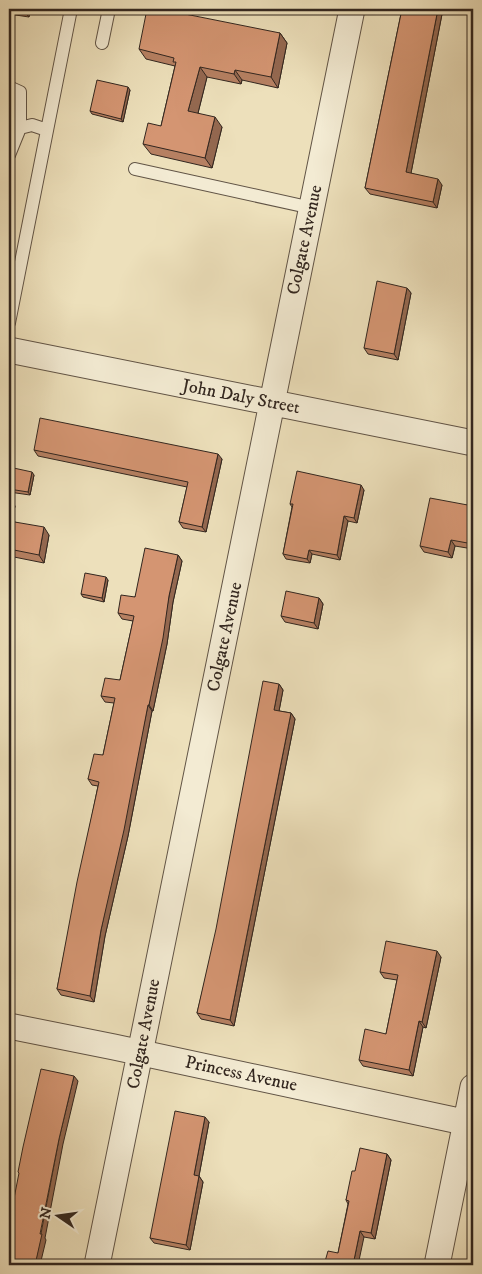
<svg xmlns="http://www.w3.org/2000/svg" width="482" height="1274" viewBox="0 0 482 1274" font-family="'IM FELL DW Pica',serif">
	<rect width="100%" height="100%" fill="#ede0bb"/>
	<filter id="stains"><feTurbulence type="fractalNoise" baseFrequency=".004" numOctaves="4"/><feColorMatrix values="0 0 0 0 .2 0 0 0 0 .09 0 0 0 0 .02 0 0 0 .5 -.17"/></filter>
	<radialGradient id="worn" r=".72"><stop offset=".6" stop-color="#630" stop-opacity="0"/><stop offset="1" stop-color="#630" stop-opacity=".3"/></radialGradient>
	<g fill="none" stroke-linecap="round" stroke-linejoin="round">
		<g stroke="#615446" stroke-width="14">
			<path id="lane" d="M102 43 109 9
				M9 87 20 92V128L9 155
				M20 128 32 125 47 130
				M135 169 312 208
				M9 323 71 9"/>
		</g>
		<g stroke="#615446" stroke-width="27">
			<path id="street" d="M9 350 473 443
				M9 1026 114 1047 473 1124
				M97 1265 352 9
				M437 1265 473 1087"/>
		</g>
		<use href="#lane" stroke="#f3ebd3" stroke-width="12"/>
		<use href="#street" stroke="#f3ebd3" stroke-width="25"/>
	</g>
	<path fill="#b68062" stroke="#32261f" d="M9 9H30L29 17 9 14Z
		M402 9H443L411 173 442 185 437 208 370 194 365 188Z
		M280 33 287 43 278 88 242 80 241 84 207 77 198 113 222 127 212 168 151 154 143 144 161 126 175 66 146 59 139 49Z
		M130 90 123 122 92 114 90 111Z
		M407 288 411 293 398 360 368 354 364 348Z
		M34 450 222 459 206 532 183 528 179 522 187 487 38 456Z
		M9 467 34 475 30 495 9 492Z
		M364 490 357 523 348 521 340 560 312 554 310 563 286 559 283 554 292 507 290 504Z
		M9 498 15 506 12 521 49 535 44 563 9 556Z
		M473 506V549L455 546 452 558 424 552 420 546Z
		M178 555 182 561 173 602 167 644 153 711H152L128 836 105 936 94 1002 61 995 57 989 98 786 92 785 88 779 103 755 114 703 105 702 101 696 120 680 133 621 122 619 118 613Z
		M108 580 104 602 83 597 81 594Z
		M319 598 323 604 318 629 285 622 281 616Z
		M279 684 283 690 279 711 291 713 295 719 234 1026 201 1019 197 1013Z
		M441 957 426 1028 423 1027 413 1076 363 1066 359 1060 386 1034 397 980 384 978 380 972Z
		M209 1122 199 1176 203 1182 190 1250 154 1243 150 1238Z
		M387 1154 391 1160 375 1239 364 1237 338 1253 348 1204 346 1200 355 1171Z"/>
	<path fill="#946850" stroke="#32261f" d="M27 9H30L29 17 26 14Z
		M438 9H443L410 178 406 172Z
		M280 33 287 43 278 88 271 77Z
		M200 67 207 77 196 121 188 111Z
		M235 70 242 80 241 84 234 74Z
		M128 87 130 90 123 122 121 119Z
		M215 117 222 127 212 168 205 158Z
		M438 179 442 185 437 208 433 202Z
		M407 288 411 293 398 360 394 354Z
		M218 454 222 459 206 532 202 527Z
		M32 472 34 475 30 495 28 492Z
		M361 485 364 490 357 523 354 518Z
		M9 498 15 506 10 528 9 526Z
		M344 516 348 521 340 560 337 555Z
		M44 527 49 535 44 563 39 555Z
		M451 540 455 546 452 558 448 552Z
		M309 550 312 554 310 563 307 559Z
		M178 555 182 561 173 602 167 644 153 711 149 705 169 596Z
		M106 577 108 580 104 602 102 598Z
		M319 598 323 604 318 629 314 623Z
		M279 684 283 690 278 716 274 710Z
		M148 705 152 711 128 836 105 936 94 1002 90 996 101 930Z
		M291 713 295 719 234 1026 230 1020Z
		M437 951 441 957 426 1028 422 1022Z
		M419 1021 423 1027 413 1076 409 1070Z
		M74 1076 78 1081 63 1144 45 1238 46 1240 40 1265H35L59 1139Z
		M205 1117 209 1122 198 1181 194 1175Z
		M387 1154 391 1160 375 1239 371 1233Z
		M199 1176 203 1182 190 1250 186 1245Z
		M360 1231 364 1237 358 1265H353Z"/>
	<path fill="#d49572" stroke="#32261f" d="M9 9H27L26 14 9 11Z
		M147 9H160L280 33 271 77 235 70 234 74 200 67 188 111 215 117 205 158 143 144 148 123 161 126 176 62H173L174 58 139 49Z
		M402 9H438L406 172 438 179 433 202 365 188Z
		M97 80 128 87 121 119 90 111Z
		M377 281 407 288 394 354 364 348Z
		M40 418 218 454 202 527 179 522 188 482 34 450Z
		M9 467 32 472 28 492 9 489Z
		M297 471 361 485 354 518 344 516 337 555 309 550 307 559 283 554 293 504H290Z
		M430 498 473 506V544L451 540 448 552 420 546Z
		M9 521 44 527 39 555 9 549Z
		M145 548 178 555 169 596 163 638 149 705H148L124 830 101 930 90 996 57 989 77 882 99 782 88 779 94 754 103 755 115 698 101 696 105 678 120 680 134 616 118 613 121 595 135 597Z
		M85 573 106 577 102 598 81 594Z
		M286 591 319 598 314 623 281 616Z
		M263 681 279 684 274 710 291 713 230 1020 197 1013 216 929Z
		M386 941 437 951 422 1022 419 1021 409 1070 359 1060 365 1029 386 1034 398 975 380 972Z
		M41 1069 74 1076 59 1139 40 1234H42L35 1265H9V1224L19 1173 18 1172 23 1147Z
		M175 1111 205 1117 194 1175 199 1176 186 1245 150 1238Z
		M360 1148 387 1154 371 1233 360 1231 353 1265H324L328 1251 338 1253 349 1201 346 1200 352 1171H355Z"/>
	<g text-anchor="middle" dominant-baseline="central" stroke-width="4" stroke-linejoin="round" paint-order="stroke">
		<g font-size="18" fill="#32261f" stroke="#f3ebd3">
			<text transform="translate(305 240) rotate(-78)">Colgate Avenue</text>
			<text transform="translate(241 397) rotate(11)">John Daly Street</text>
			<text transform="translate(225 637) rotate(-78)">Colgate Avenue</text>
			<text transform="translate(144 1034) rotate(-79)">Colgate Avenue</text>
			<text transform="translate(241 1074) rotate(12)">Princess Avenue</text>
		</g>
	</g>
	<rect width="482" height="1274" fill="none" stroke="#ede0bb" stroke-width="30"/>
	<rect x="10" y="10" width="462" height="1254" fill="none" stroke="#32261f" stroke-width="2.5"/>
	<rect x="15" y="15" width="452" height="1244" fill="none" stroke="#32261f"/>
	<g transform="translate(58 1216) rotate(283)" stroke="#f3ebd3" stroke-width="4" paint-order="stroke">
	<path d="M0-4L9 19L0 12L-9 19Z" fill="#32261f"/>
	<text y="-8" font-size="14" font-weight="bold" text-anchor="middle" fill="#32261f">N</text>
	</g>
	<rect width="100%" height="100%" filter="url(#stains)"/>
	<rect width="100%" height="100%" fill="url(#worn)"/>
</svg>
